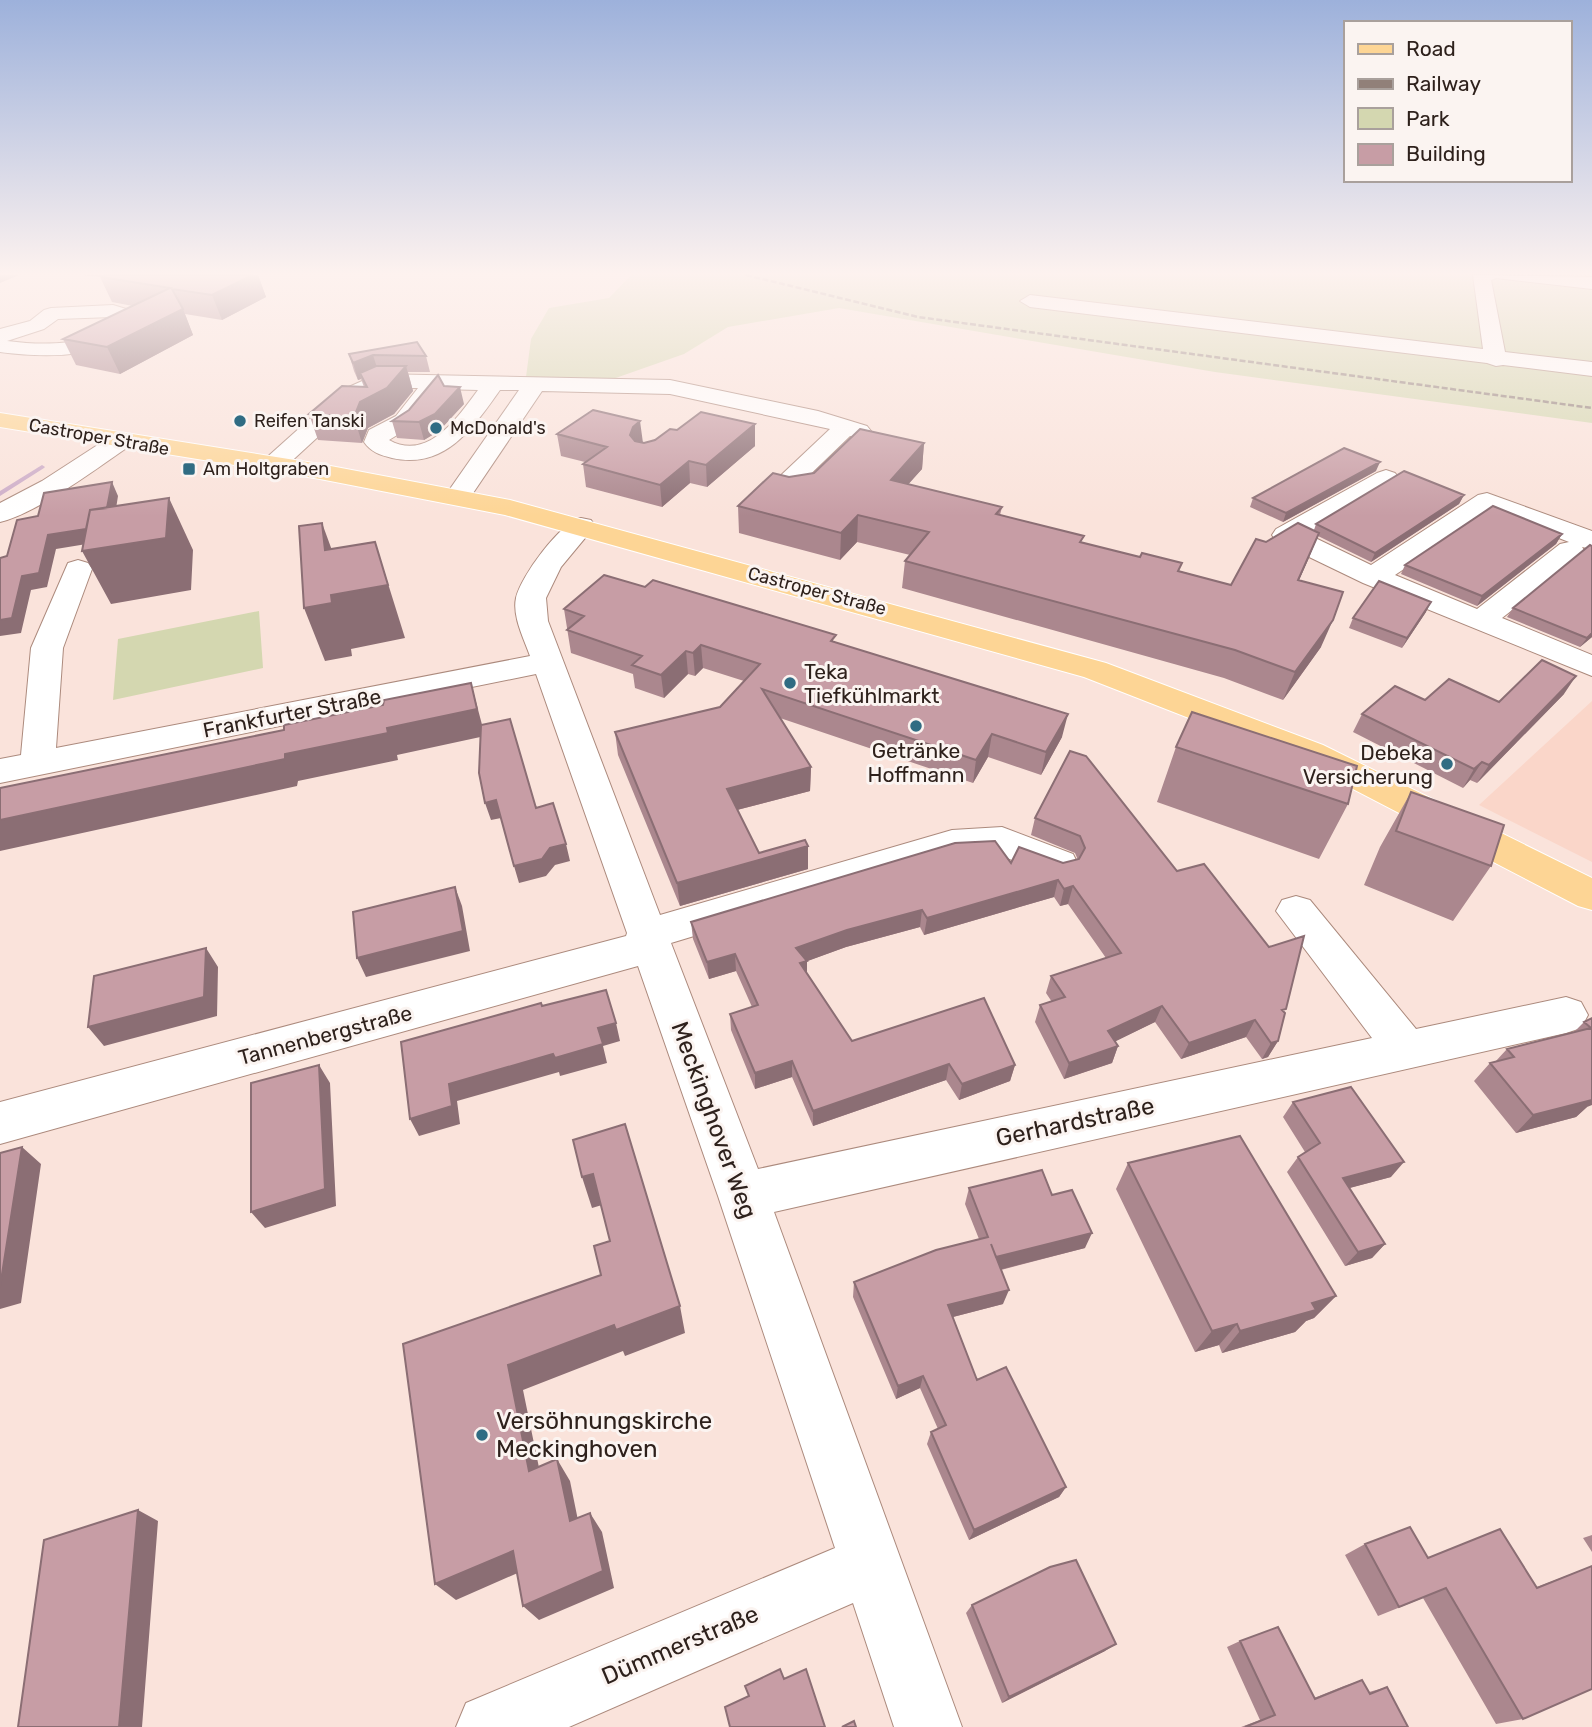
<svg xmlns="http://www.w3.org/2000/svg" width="1592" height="1727" viewBox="0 0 1592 1727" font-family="Rubik,sans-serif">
	<rect width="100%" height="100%" fill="#fae3db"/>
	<path fill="#fad6c9" d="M1592 701V862L1479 805Z"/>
	<path fill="#d4d7b0" d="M631 275H1592V423L1215 372 839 308 728 327 684 354 610 380 526 377 531 339 549 308 609 298Z
		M259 611 263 668 113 700 118 639Z"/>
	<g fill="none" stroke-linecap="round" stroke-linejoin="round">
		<path fill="#cdadc8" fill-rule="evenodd" d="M42 465 45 467 44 468 0 496V491Z"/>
		<g stroke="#ac8a7d" stroke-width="2">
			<path id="minor" d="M1473 275 1592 277V289L1496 278 1491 280 1505 352 1592 362V376L1503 365 1496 366 1487 363 1030 307 1020 301 1030 295 1483 349Z
				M113 305 146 315 149 319C120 360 44 358 0 352V329L30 321 44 310 51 308ZM112 317 124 321C89 346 47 346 7 341L44 329 58 319Z
				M378 374 670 380 818 411 867 426 871 431 867 436 859 438 850 436 795 489 786 492 777 489 773 484 777 479 830 429 670 394 542 391 467 502 458 504 449 502 445 496 519 390H500C473 428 445 470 392 458 380 455 371 452 364 442L369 430 396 416 418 388H382L358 400 283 469 274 472 265 469 261 464 265 459 342 390ZM440 389 478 390C458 417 428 462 389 440L412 426Z
				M122 433 131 435 134 440 131 445C97 468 38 513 0 522V503L42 481 113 435Z
				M1386 470 1395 473 1399 478 1395 483 1307 534 1371 565 1478 495 1487 493 1592 531V549L1582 547 1584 550 1580 556 1502 618 1592 655V676L1363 583 1276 541 1272 535 1276 529 1377 473ZM1490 511 1569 542 1560 544 1477 609 1395 575Z
				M581 518 591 520 595 526 561 567 546 598 548 621 660 915 952 830 1002 827 1073 854 1078 864 1073 874 1059 878 999 855 952 858 671 943 758 1169 1372 1038 1276 911 1282 900 1296 896 1310 900 1416 1029 1566 997 1581 1002 1588 1015 1581 1028 1566 1033 774 1212 962 1727H894L853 1603 569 1727H456L466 1703 835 1548 718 1196 638 966 0 1144V1102L626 936 627 933 536 674 0 783V759L21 755 31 648 68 563 78 560 88 563 92 569 63 648 56 748 530 656C524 639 512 616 516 598 521 576 560 523 581 518Z"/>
		</g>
		<g stroke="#fff" stroke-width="2">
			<path id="major" d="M0 413 320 464 510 500 1106 663 1323 745 1592 878V910L1578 906 1299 761 1084 677 505 515 320 479 0 427Z"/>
		</g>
		<use href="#minor" fill="#fff" fill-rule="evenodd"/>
		<use href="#major" fill="#fdd595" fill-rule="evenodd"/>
		<path stroke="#918079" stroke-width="2.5" stroke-dasharray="6 2.5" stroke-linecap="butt" d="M746 275 918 317 1592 408"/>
	</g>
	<path fill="#ab878e" d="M81 275H258L266 297 222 320 185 314 193 335 120 374 76 365 63 339 133 306 112 302 100 277Z
		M349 354 426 356 430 372H408L413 391 394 414 368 428 362 443 318 440 309 414 364 387 361 379 358 380 354 371Z
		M464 404 439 431 424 440 397 438 392 421 409 410Z
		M755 424V446L707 487 690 483 662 507 586 487 583 464 585 462 561 456 557 434 644 443 655 440 677 430Z
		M924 443 922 469 908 484 1002 507 1000 515 1083 543 1180 571 1231 585 1266 542 1314 530 1316 524 1464 495 1459 504 1371 562 1318 536 1299 580 1321 647 1283 700 1224 678 902 588 905 561 910 555 857 542 840 560 739 533 738 506 789 477 814 473Z
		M1376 471 1283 522 1250 507 1253 498Z
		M1562 534 1556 544 1477 606 1401 574 1405 565Z
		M1513 608 1592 637 1580 647 1507 617Z
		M564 609 836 643 1062 737 1041 775 988 757 973 783 780 718 811 767 810 791 737 810 759 853 808 846V869L680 906 618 755 615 732 720 707 744 681 703 668 695 676 688 674 664 698 635 688 633 674 571 653Z
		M1426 612 1402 648 1349 628 1353 618Z
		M1564 694 1477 783 1470 780 1463 788 1353 732 1362 714 1425 700 1499 702Z
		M1176 747 1348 804 1319 859 1157 802Z
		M1070 751 1284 1012 1278 1041 1268 1057 1262 1059 1246 1037 1181 1059 1155 1022 1115 1041 1118 1046 1112 1063 1064 1079 1035 1022 1040 1005 1052 1002 1046 993 1051 976 1106 958 1068 904 1060 906 1054 897 924 935 920 927 846 947 807 961V973L852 1041 1015 1065 1010 1081 959 1100 946 1080 813 1126 792 1077 755 1089 731 1030 730 1014 752 1007 736 971 709 979 693 939 691 922 1011 863H1063L1078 860 1075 853 1031 835 1035 818Z
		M1411 792 1491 866 1453 921 1364 885 1380 847Z
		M1592 1018 1587 1107 1576 1117 1516 1133 1474 1081 1490 1063 1495 1062 1507 1049 1574 1032 1584 1022Z
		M1293 1102 1391 1177 1349 1188 1385 1244 1372 1258 1345 1266 1287 1172 1298 1157 1305 1152 1283 1117Z
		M1128 1163 1336 1296 1314 1318 1306 1321 1295 1332 1222 1353 1219 1345 1195 1352 1116 1189Z
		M969 1188 1052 1195 1085 1248 1001 1270 1003 1304 953 1317 977 1380 1066 1487 1059 1497 969 1540 927 1444 931 1432 938 1429 920 1388 896 1399 853 1297 854 1282 979 1239 965 1204Z
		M1592 1535V1552L1583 1538Z
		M1365 1544 1428 1558 1537 1587 1592 1566V1689L1523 1719 1496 1724 1423 1598 1378 1616 1345 1555Z
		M972 1605 1105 1651 1002 1703 966 1613Z
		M1240 1641 1314 1698 1344 1686 1362 1680 1369 1692 1387 1687 1408 1727H1241L1260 1720 1227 1647Z"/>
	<path fill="#8b6e74" d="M0 275H19L0 283Z
		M253 275H258L266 297 222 320 212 295Z
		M183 309 193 335 120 374 107 347Z
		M373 355 378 371 360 373 361 379 358 380 353 363Z
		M406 366 413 391 394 414 368 428 362 443 354 417 360 402Z
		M460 387 464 404 439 431 424 440 419 422Z
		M640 421 643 443 636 449 630 435 633 427Z
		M755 424V446L707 487 706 465Z
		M924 443 922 469 889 506 891 480Z
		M689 461 690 483 662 507 660 485Z
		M1380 462 1376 471 1283 522 1286 513Z
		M112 482 118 496 111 540 56 549 47 587 31 590 21 633 0 636V620L22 576 48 535Z
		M1464 495 1459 504 1371 562 1375 553Z
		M169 498 193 550 191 590 111 604 82 551Z
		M858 515 857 542 840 560 841 533Z
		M322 523 341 575 375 542 405 638 351 649 352 656 325 661 304 608 325 550Z
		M1319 533 1308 560 1287 607 1298 580Z
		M1562 534 1556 544 1477 606 1482 596Z
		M1431 602 1426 612 1402 648 1407 638Z
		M1333 620 1321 647 1283 700 1295 672Z
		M1592 633V637L1580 647 1587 638Z
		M701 645 703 668 695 676 693 653Z
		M686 651 688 674 664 698 661 675Z
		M1576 676 1564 694 1477 783 1489 765Z
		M471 683 485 736 397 755 398 760 298 781 297 786 0 851V820L285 754 387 728Z
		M1068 714 1062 737 1041 775 1046 752Z
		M992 734 988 757 973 783 976 760Z
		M1482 762 1470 780 1463 788 1474 769Z
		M811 767 810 791 729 812 727 789Z
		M496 800 501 818 491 820 485 803Z
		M566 844 570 861 555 865 546 876 519 883 514 866 550 848Z
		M808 846V869L680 906 677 883Z
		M1058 880 1054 897 924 935 927 918Z
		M1073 886 1068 904 1060 906 1064 889Z
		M455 887 462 906 470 951 366 977 357 958Z
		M922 910 920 927 846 947 805 962 807 961V978L796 965V948L847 930Z
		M206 948 218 967 217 1016 104 1046 88 1027Z
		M735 954 736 971 709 979 707 962Z
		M1162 1006 1155 1022 1102 1048 1108 1031Z
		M1255 1020 1246 1037 1181 1059 1189 1043Z
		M616 1023 620 1041 603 1046 607 1063 560 1076 559 1072 457 1101 460 1124 419 1136 410 1119 449 1084 598 1028Z
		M1278 1041 1268 1057 1262 1059 1271 1043Z
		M1118 1046 1112 1063 1064 1079 1069 1063Z
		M792 1061V1077L755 1089V1073Z
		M949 1064 946 1080 813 1126V1111Z
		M319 1065 330 1083 336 1206 265 1228 251 1212Z
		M1015 1065 1010 1081 959 1100 962 1084Z
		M1592 1095V1105L1587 1107 1576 1117 1516 1133 1533 1115Z
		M22 1147 41 1164 21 1303 0 1309V1287Z
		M1404 1162 1391 1177 1331 1193 1343 1178Z
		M593 1174 602 1205 592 1208 582 1177Z
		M1092 1233 1085 1248 991 1272 996 1257Z
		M1385 1244 1372 1258 1345 1266 1358 1252Z
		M1009 1290 1003 1304 945 1319 948 1305Z
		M1336 1296 1314 1318 1306 1321 1295 1332 1222 1353 1240 1331 1312 1303Z
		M680 1306 685 1333 625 1356 623 1351 523 1390 544 1492 529 1471 508 1365 614 1325Z
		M1237 1324 1219 1345 1195 1352 1212 1331Z
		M923 1376 920 1388 896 1399 898 1386Z
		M557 1459 570 1481 582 1540 570 1521Z
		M1066 1487 1059 1497 969 1540 974 1530Z
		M138 1510 158 1521 142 1727H119Z
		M590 1513 602 1532 614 1588 539 1620 523 1606Z
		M513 1551 529 1568 456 1600 435 1584Z
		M1116 1644 1105 1651 1002 1703 1009 1697Z"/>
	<path fill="#c79da5" stroke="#8b6e74" stroke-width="2" d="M107 275H253L212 295 172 289 183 309 107 347 63 339 170 288 101 277Z
		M417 342 426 356 373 355 353 363 349 354Z
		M376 366H406L387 388 360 402 354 417 309 414 342 386 367 387 360 373Z
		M438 375 444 386 460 387 435 414 419 422 392 421 409 410Z
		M593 410 640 421 633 427 630 435 635 441 644 443 655 440 670 429 677 430 701 412 755 424 706 465 689 461 660 485 583 464 607 447 557 434Z
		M860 429 924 443 891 480 1002 507 996 514 1084 536 1080 542 1140 557 1142 553 1182 563 1178 571 1231 585 1256 539 1266 542 1298 523 1319 533 1298 580 1343 592 1333 620 1295 672 1235 650 905 561 929 532 858 515 841 533 738 506 773 473 789 477 814 473Z
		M1344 448 1380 462 1286 513 1253 498Z
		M1404 471 1464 495 1375 553 1316 524Z
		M112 482 107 508 90 510 86 529 48 535 39 573 22 576 12 618 0 620V558L7 556 17 520 38 516 44 493Z
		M169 498 166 538 82 551 90 510Z
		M1493 506 1562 534 1482 596 1405 565Z
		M322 523 325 550 375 542 388 585 331 595 332 603 304 608 299 526Z
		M1590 545 1592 546V633L1587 638 1513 608Z
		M604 575 645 587 653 580 836 635 831 641 1068 714 1046 752 992 734 976 760 762 689 811 767 727 789 759 853 805 840 808 846 677 883 615 732 720 707 760 664 701 645 693 653 686 651 661 675 632 665 642 656 567 630 584 616 564 609Z
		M1379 581 1431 602 1407 638 1353 618Z
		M1542 660 1576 676 1489 765 1482 762 1474 769 1362 714 1395 686 1425 700 1449 679 1499 702Z
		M471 683 477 709 387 728 388 733 285 754V759L0 820V788L284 730V725L383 705 384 700Z
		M1192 712 1357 766 1348 804 1176 747Z
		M510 719 536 808 553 803 566 844 550 848 542 859 514 866 496 800 485 803 479 773 481 725Z
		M1070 751 1086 756 1177 871 1204 864 1269 947 1304 936 1286 1009 1282 1010 1285 1013 1278 1041 1271 1043 1255 1020 1189 1043 1162 1006 1108 1031 1118 1046 1069 1063 1040 1005 1065 997 1051 976 1121 953 1073 886 1064 889 1058 880 927 918 922 910 847 930 796 948 807 961 800 963 852 1041 984 998 1015 1065 962 1084 949 1064 813 1111 792 1061 755 1073 730 1014 758 1005 735 954 707 962 691 922 955 843 995 841 1011 863 1019 847 1063 863 1079 859 1085 848 1080 836 1035 818Z
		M1411 792 1504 825 1491 866 1396 831Z
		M455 887 463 931 357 958 353 912Z
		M206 948 204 997 88 1027 94 976Z
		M606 990 616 1023 598 1028 603 1044 555 1058 553 1054 449 1084 452 1106 410 1119 401 1042 541 1003 542 1006Z
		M1592 1018V1100L1533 1115 1490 1063 1514 1057 1507 1049 1591 1028 1584 1022Z
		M319 1065 325 1189 251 1212V1083Z
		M1351 1087 1404 1162 1343 1178 1385 1244 1358 1252 1298 1157 1320 1143 1293 1102Z
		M625 1124 680 1306 616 1330 614 1325 508 1365 529 1471 557 1459 570 1521 590 1513 603 1571 523 1606 513 1551 435 1584 403 1344 601 1275 594 1246 610 1241 593 1174 582 1177 573 1140Z
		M1240 1136 1336 1296 1312 1303 1316 1310 1240 1331 1237 1324 1212 1331 1128 1163Z
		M22 1147 0 1287V1153Z
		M1042 1170 1052 1195 1072 1190 1092 1233 996 1257 991 1244 1009 1290 948 1305 977 1380 1006 1367 1066 1487 974 1530 931 1432 946 1425 923 1376 898 1386 854 1282 936 1250 988 1237 969 1188Z
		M138 1510 119 1727H18L44 1540Z
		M1410 1527 1428 1558 1500 1529 1537 1588 1592 1566V1689L1523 1719 1446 1588 1399 1607 1365 1544Z
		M1076 1560 1116 1644 1009 1697 972 1605 1050 1567Z
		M1278 1627 1315 1699 1362 1680 1370 1694 1387 1687 1408 1727H1245L1275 1715 1240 1641Z
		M780 1669 784 1679 806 1669 825 1727H730L725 1707 749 1696 745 1686Z
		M854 1721 856 1727H842Z"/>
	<linearGradient id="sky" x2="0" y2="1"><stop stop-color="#9db1db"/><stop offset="0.53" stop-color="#fdf2ef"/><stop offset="1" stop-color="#fdf2ef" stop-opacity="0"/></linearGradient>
	<rect width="1592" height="516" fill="url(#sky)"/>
	<g fill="#306c83" stroke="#fbf4f1" stroke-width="2.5">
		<circle cx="240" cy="421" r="7"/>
		<circle cx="436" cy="428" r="7"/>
		<rect x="182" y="462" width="14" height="14" rx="3.5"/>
		<circle cx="790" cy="683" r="7"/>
		<circle cx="916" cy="726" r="7"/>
		<circle cx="1447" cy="764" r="7"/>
		<circle cx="482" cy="1435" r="7"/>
	</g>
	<g text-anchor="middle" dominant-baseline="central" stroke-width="6" stroke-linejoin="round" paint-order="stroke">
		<g font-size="18" fill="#2e211c" stroke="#fbf4f1" text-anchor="start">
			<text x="254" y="421">Reifen Tanski</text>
			<text x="450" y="428">McDonald's</text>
			<text x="203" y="469">Am Holtgraben</text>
		</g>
		<g font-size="18" fill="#2e211c" stroke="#fbf4f1">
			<text transform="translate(99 437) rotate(10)">Castroper Straße</text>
			<text transform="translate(817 591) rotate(15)">Castroper Straße</text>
		</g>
		<g font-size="21" fill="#2e211c" stroke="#fbf4f1" text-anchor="start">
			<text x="804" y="671">Teka<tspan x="804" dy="24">Tiefkühlmarkt</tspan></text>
			<text x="916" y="750" text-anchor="middle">Getränke<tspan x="916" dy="24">Hoffmann</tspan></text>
			<text x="1433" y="752" text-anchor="end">Debeka<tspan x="1433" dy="24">Versicherung</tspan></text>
		</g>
		<g font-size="21" fill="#2e211c" stroke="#fbf4f1">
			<text transform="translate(292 713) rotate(-11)">Frankfurter Straße</text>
			<text transform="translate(325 1035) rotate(-15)">Tannenbergstraße</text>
		</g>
		<g font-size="24" fill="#2e211c" stroke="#fbf4f1">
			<text transform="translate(714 1120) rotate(70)">Meckinghover Weg</text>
			<text transform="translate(1075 1122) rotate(-12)">Gerhardstraße</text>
			<text transform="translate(680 1645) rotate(-23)">Dümmerstraße</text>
		</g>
		<g font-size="24" fill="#2e211c" stroke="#fbf4f1" text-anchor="start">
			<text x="496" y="1421">Versöhnungskirche<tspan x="496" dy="28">Meckinghoven</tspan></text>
		</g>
	</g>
	<rect x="1344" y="21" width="228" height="161" fill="#fbf4f1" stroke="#a9a09c" stroke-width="2"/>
	<rect x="1358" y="44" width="35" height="10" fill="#fdd595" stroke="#a9a09c" stroke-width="2"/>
	<text x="1406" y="56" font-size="21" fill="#2e211c">Road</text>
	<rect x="1358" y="79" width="35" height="10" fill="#918079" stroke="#a9a09c" stroke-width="2"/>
	<text x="1406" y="91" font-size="21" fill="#2e211c">Railway</text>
	<rect x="1358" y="108" width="35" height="21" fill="#d4d7b0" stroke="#a9a09c" stroke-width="2"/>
	<text x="1406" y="126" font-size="21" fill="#2e211c">Park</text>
	<rect x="1358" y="144" width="35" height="21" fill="#c79da5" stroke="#a9a09c" stroke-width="2"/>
	<text x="1406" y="161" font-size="21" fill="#2e211c">Building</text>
</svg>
